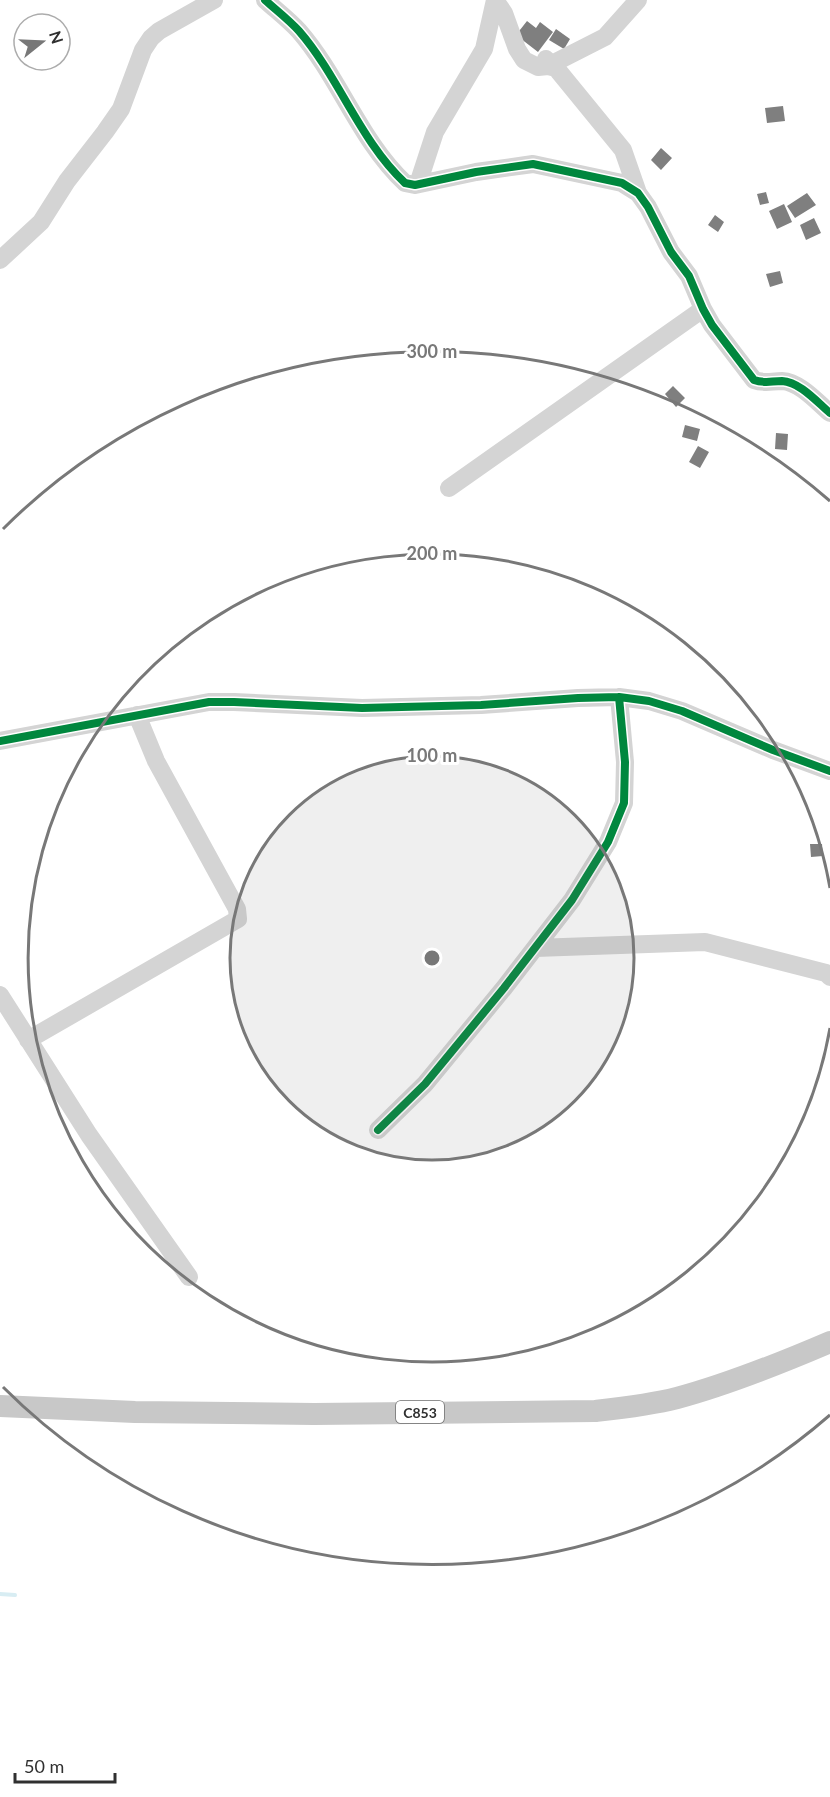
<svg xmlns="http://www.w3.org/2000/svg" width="830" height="1797" viewBox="0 0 830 1797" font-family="Lato,sans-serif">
	<rect width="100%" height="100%" fill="#fff"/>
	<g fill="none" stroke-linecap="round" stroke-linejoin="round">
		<path stroke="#d8edf3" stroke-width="4" d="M0 1594 15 1595"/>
	</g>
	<path fill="#7f7f7f" d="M527 21 536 28 540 22 553 32 538 52 516 35Z
		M556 29 570 39 564 49 549 40Z
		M783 106 785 121 767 123 765 108Z
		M661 148 672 158 661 170 651 160Z
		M766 192 769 203 760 205 757 194Z
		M807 193 816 205 795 218 787 206Z
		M784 204 792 222 777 229 769 211Z
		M715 215 724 222 718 232 708 225Z
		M814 218 821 233 806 240 800 225Z
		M780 271 783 283 770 287 766 274Z
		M673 386 685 398 676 407 665 394Z
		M685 425 700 429 697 441 682 437Z
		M776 433 788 434 787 450 775 449Z
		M698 446 709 452 700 468 689 462Z
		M810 844H822L823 856 811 857Z"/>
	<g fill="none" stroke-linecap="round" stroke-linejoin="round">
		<path stroke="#d4d4d4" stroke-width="18" d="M265 0C276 10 289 20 299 31 339 77 360 141 405 183L415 185 476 172 533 164 622 183 638 193 648 207 671 252 689 276 703 309 712 325 754 380C765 384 771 381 782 381 800 382 817 402 830 413
			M495 0 504 13 517 49 524 60 538 67 548 66 605 37 638 0
			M546 59 548 66 556 68 623 150 638 193
			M418 184 435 132 484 49 495 0
			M0 260 41 222 67 181 105 132 121 109 143 50 151 38 159 31 214 0
			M449 488 703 309
			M0 741 209 702H234L362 708 481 705 578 698 619 697 649 701 682 711 773 750 830 771
			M535 948 705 942 826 973 830 977
			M0 995 89 1135 189 1277
			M28 1040 238 919 237 909 156 761 137 715
			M378 1130 425 1084 504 988 572 900 608 842 624 803 625 762 619 697"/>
		<path stroke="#c8c8c8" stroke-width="22" d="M0 1406 135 1412 314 1414 595 1411C622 1408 650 1405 677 1398 729 1384 781 1363 830 1342"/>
		<g stroke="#fff" stroke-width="11">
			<path id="cycleway" d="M265 0C276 10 289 20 299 31 339 77 360 141 405 183L415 185 476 172 533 164 622 183 638 193 648 207 671 252 689 276 703 309 712 325 754 380C765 384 771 381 782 381 800 382 817 402 830 413
				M0 741 209 702H234L362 708 481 705 578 698 619 697 649 701 682 711 773 750 830 771
				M378 1130 425 1084 504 988 572 900 608 842 624 803 625 762 619 697"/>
		</g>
		<use href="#cycleway" stroke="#00873e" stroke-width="8"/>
	</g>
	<circle cx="432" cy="958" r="202" fill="#787878" fill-opacity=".12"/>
	<g fill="none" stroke="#787878" stroke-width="3">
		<circle cx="432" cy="958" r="202"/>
		<path d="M830 1028A404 404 0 1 1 830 888"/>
		<path d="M830 1415A606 606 0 0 1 3 1387M3 529A606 606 0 0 1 830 501"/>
	</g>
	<g text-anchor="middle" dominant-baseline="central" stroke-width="6" stroke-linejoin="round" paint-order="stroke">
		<rect fill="#fff" stroke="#6e6e6e" stroke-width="1.5" x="396" y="1401" width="48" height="22" rx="4.5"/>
		<g font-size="14" font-weight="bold" fill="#303030">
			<text x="420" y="1412">C853</text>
		</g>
	</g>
	<circle cx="432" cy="958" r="9" fill="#787878" stroke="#fff" stroke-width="3"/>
	<g font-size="18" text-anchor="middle" font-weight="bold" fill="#787878" stroke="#fff" stroke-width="6" stroke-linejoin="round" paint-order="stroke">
		<text x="432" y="358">300 m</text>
		<text x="432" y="560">200 m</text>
		<text x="432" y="762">100 m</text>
	</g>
	<g transform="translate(42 42) rotate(72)"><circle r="28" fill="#ffffff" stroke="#acacac" stroke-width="1.5"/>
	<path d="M0-4.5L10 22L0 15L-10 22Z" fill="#787878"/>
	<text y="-9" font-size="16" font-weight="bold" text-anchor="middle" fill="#303030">N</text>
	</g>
	<path d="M15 1773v9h100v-9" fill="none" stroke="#303030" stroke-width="3"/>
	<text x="24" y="1773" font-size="18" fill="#303030" stroke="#ffffff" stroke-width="4.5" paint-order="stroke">50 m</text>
</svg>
